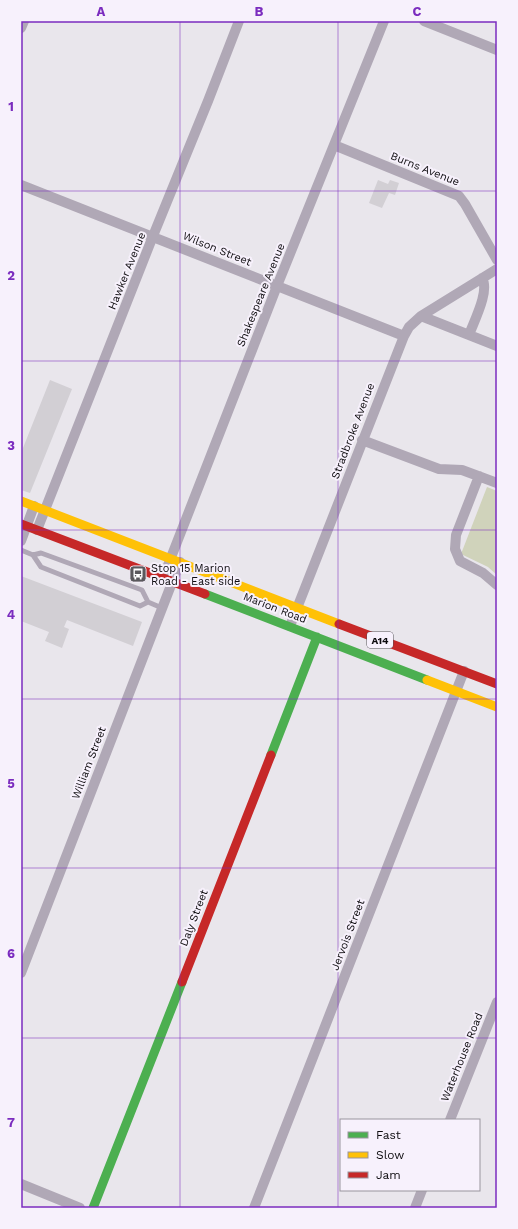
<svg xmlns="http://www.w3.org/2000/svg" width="518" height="1229" viewBox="0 0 518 1229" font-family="'Work Sans',sans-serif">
	<rect width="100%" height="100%" fill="#e9e6ec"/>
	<path fill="#d0d3bb" d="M487 487 497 491V575L488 567 461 554Z"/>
	<path fill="#d2cfd4" d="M378 180 388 184 390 180 399 183 395 195 389 193 382 208 369 203Z
		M50 380 72 389 30 493 21 490V453Z
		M21 576 142 622 133 646 67 620 64 627 69 629 62 648 45 641 49 632 21 621Z"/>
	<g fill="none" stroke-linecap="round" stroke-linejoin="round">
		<path stroke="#b0a8b6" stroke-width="5" d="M21 550 33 555 41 553 142 590 148 602
			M33 555 41 567 140 606 148 602 162 608"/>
		<path stroke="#b0a8b6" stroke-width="10" d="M424 21 497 50
			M21 28 24 21
			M334 145 459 196 465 204 497 260
			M21 185 404 336
			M421 316 497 346
			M469 335C474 321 490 291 482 278
			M362 440 439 469 462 470 497 483
			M479 476 456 535 455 549 460 561 483 573 497 585
			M37 530 153 236 208 101 239 21
			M21 541 34 506
			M163 578 277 286 384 21
			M290 626 404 336 409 327 421 316 497 269
			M21 973 180 562
			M450 1120 497 1002
			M21 1184 80 1208
			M254 1208 464 671
			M415 1208 422 1190"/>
		<path stroke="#4caf50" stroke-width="9" d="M205 594 427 680
			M271 755 317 637
			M93 1208 182 982"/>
		<path stroke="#ffc107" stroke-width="9" d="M21 501 339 624
			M427 680 497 707"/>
		<path stroke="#c62828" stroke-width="9" d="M21 524 205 594
			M339 624 497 684
			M182 982 271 755"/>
	</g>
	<path fill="none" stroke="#7b2cbf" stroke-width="1" stroke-opacity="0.55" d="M180 21V1208M338 21V1208M21 191H497M21 361H497M21 530H497M21 699H497M21 868H497M21 1038H497"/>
	<defs>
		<g id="bus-square" transform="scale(0.9)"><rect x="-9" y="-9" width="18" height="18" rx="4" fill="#5a585c" stroke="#f7f1fc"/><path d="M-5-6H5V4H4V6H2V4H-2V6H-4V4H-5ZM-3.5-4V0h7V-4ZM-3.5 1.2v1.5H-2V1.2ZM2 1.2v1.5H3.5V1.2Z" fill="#fff"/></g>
	</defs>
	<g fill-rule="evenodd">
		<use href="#bus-square" x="138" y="574"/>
	</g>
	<g text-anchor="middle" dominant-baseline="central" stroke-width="4" stroke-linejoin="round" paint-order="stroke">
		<rect fill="#f7f1fc" stroke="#535055" stroke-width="1" x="367" y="632" width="26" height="16" rx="3"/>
		<g font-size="10" font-weight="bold" fill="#0d0b0e">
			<text x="380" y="640">A14</text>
		</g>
		<g font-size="11" fill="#0d0b0e" stroke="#f7f1fc">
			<text transform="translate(425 169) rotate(22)">Burns Avenue</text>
			<text transform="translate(217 249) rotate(22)">Wilson Street</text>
			<text transform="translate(127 271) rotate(-68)">Hawker Avenue</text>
			<text transform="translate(261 295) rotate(-68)">Shakespeare Avenue</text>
			<text transform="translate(353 431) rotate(-69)">Stradbroke Avenue</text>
			<text transform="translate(275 608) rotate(21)">Marion Road</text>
			<text transform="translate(89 763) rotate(-69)">William Street</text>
			<text transform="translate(194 918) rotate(-69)">Daly Street</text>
			<text transform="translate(348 935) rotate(-69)">Jervois Street</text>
			<text transform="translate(462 1057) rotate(-68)">Waterhouse Road</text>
		</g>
		<g font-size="11" fill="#0d0b0e" stroke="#f7f1fc" text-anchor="start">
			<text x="151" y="568">Stop 15 Marion<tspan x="151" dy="13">Road - East side</tspan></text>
		</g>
	</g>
	<rect width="518" height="1229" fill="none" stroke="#f7f1fc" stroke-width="44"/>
	<rect x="340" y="1119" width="140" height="72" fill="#f7f1fc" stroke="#99959d"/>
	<rect x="348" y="1132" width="20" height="6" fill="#4caf50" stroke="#99959d"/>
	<text x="376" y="1139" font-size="12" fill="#0d0b0e">Fast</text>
	<rect x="348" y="1152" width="20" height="6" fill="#ffc107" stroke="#99959d"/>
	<text x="376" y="1159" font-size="12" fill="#0d0b0e">Slow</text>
	<rect x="348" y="1172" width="20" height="6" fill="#c62828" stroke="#99959d"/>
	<text x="376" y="1179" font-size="12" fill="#0d0b0e">Jam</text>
	<rect x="22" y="22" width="474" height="1185" fill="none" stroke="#7b2cbf" stroke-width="1.5"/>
	<g font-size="13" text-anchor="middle" font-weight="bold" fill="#7b2cbf">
		<text x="101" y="16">A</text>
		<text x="259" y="16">B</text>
		<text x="417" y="16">C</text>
		<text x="11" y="111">1</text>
		<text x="11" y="280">2</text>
		<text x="11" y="450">3</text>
		<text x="11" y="619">4</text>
		<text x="11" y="788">5</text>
		<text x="11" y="958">6</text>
		<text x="11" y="1127">7</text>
	</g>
</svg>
